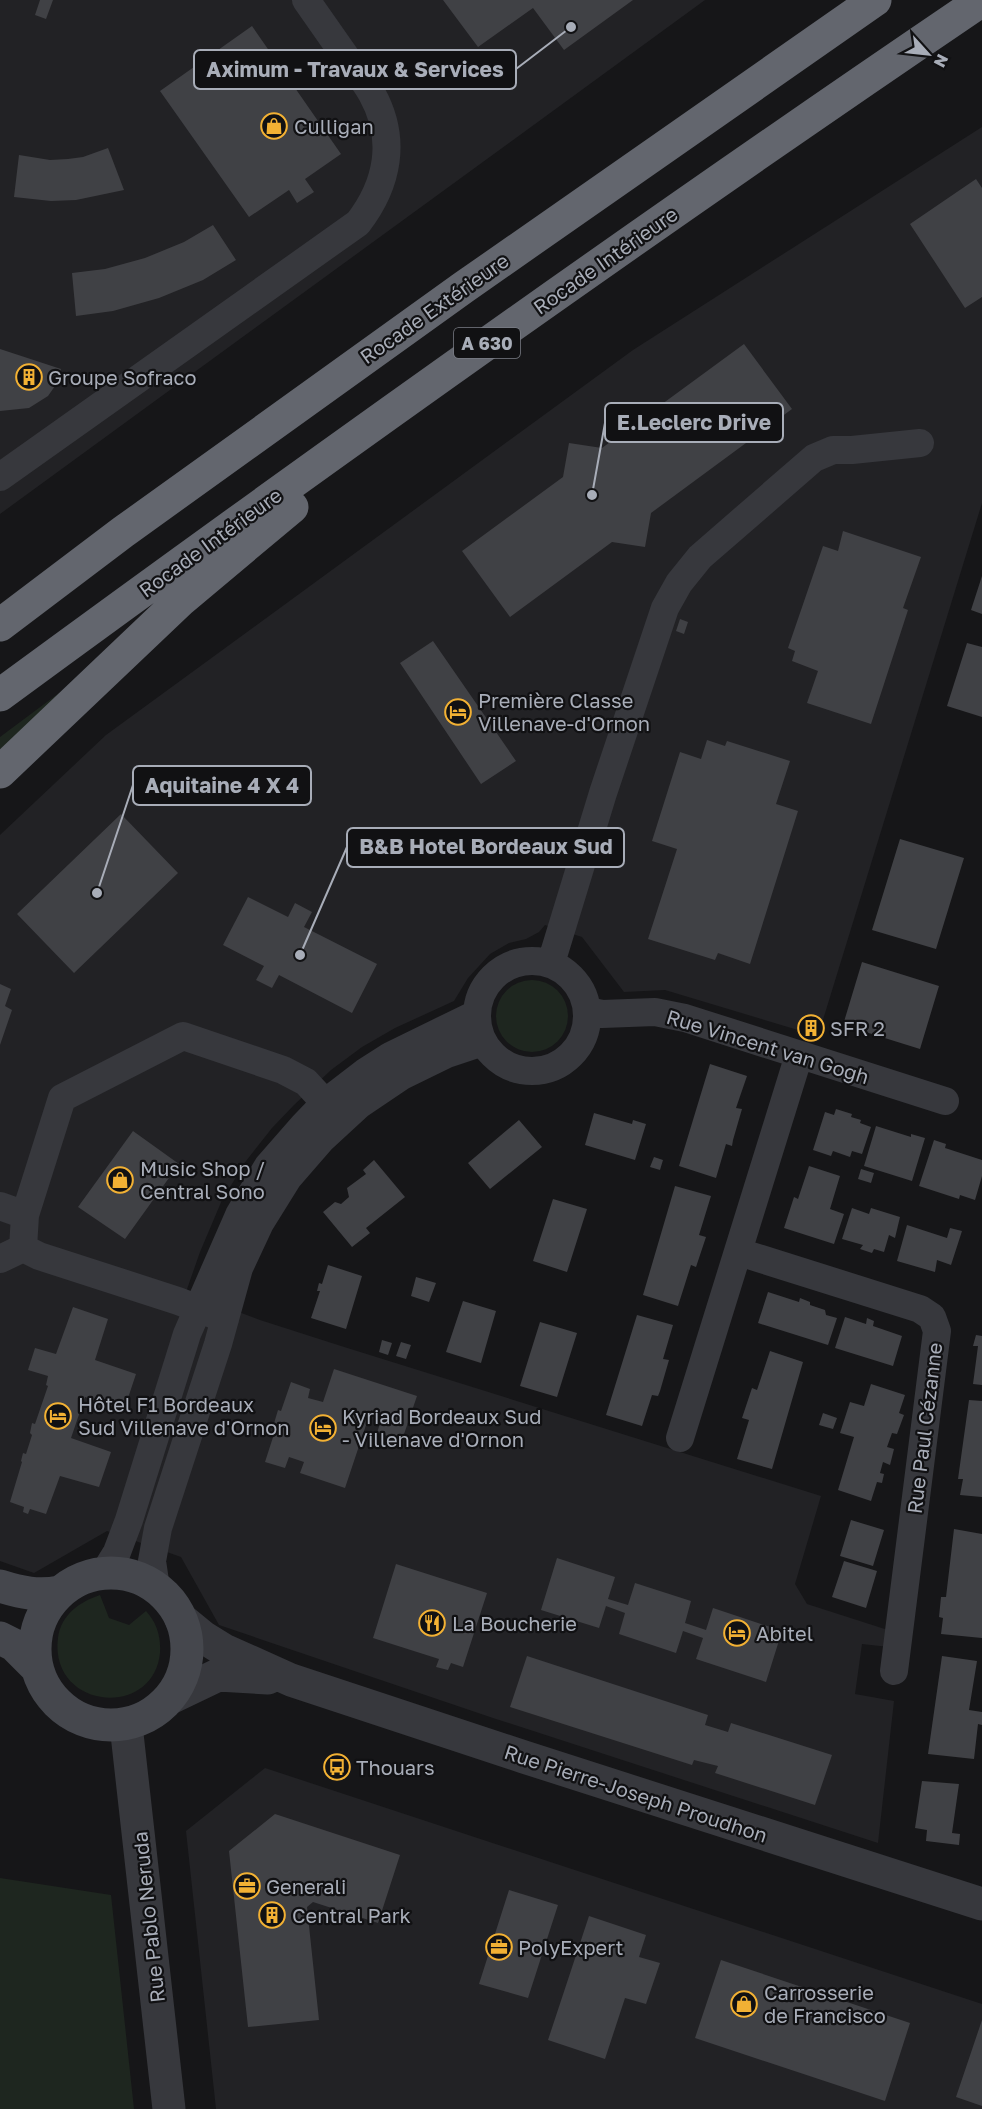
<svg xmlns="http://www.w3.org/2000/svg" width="982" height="2109" viewBox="0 0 982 2109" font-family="'Golos Text',sans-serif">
	<rect width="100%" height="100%" fill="#161618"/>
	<path fill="#222225" d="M0 0H705L0 514Z
		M982 127V503L818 1036 665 990 624 992 582 937 545 925 539 932 526 939 509 943 490 954 468 978 454 1001 395 1028 362 1047 331 1070 294 1105 272 1128 246 1161 222 1200 200 1252 186 1292 260 1320 341 1346 821 1496 795 1584 807 1604 891 1631 889 1647 862 1644 855 1694 894 1701 878 1843 493 1718 219 1625 181 1557 107 1531 34 1573 0 1561V835L106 735 633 350Z
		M265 1768 982 2004V2109H216L186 1831Z"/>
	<path fill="#1e261f" d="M59 693 62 699 0 760V737Z
		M496 1016a36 36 0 1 1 72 0a36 36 0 1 1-72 0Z
		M100 1595 109 1618 129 1625 146 1611C157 1623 161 1637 160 1653 153 1720 49 1709 58 1638 61 1615 79 1602 100 1595Z
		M0 1878 111 1895 134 2109H0Z"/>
	<path fill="#404145" d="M40 0H53L46 19 35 15Z
		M443 0H633L564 50 533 8 478 47Z
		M252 26 341 154 305 179 314 192 297 203 289 190 249 217 160 91Z
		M108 148 124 190 76 200 51 201 14 197 19 155 50 160 68 159 83 157Z
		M976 179 982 188V297L965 308 910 224Z
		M213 225 236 260 203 280 159 298 113 311 76 316 72 273 105 269 145 258 184 242Z
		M744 344 792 409 651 513 645 547 612 542 510 617 462 551 563 477 569 443 602 448Z
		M0 349 61 369 55 386 48 396 29 408 0 411Z
		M843 531 921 557 903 608 908 610 871 724 807 703 818 671 792 661 795 651 788 648 823 546 838 551Z
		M982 576V614L971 610Z
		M680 619 688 622 684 634 676 631Z
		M433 641 516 761 481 784 400 663Z
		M967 643 982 647V717L947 706Z
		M707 740 725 746 727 741 790 761 776 804 798 811 750 964 718 953 715 960 648 939 677 849 652 841 680 752 701 759Z
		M121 814 178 873 74 973 17 914Z
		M900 839 964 858 936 949 872 930Z
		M248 897 288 917 295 903 312 912 304 927 377 964 352 1013 279 975 272 988 256 980 264 966 223 945Z
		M862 962 939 986 920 1049 843 1025Z
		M0 984 11 989 5 1006 12 1010 0 1045Z
		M804 1021 820 1026 818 1036 801 1030Z
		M710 1064 747 1076 736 1108 742 1109 733 1140 732 1146 726 1144 716 1178 679 1166Z
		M836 1109 852 1114 851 1117 861 1120 860 1123 871 1127 862 1154 852 1151 850 1157 833 1151 831 1156 813 1150 825 1112 834 1115Z
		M594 1113 632 1124 633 1120 646 1124 635 1160 585 1145Z
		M519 1120 542 1147 490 1189 468 1163Z
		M876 1126 911 1137V1134L925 1138 912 1181 864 1166Z
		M133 1131 179 1164 125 1239 78 1207Z
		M934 1140 946 1144 945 1148 982 1160V1176L975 1200 960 1195 959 1199 919 1186Z
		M654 1157 663 1160 660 1170 650 1167Z
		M374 1160 405 1197 366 1228 370 1233 352 1247 323 1212 335 1202 341 1204 349 1197 347 1188 366 1174 363 1170Z
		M809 1166 840 1176 830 1209 844 1214 834 1244 784 1228 794 1197 798 1199Z
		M861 1169 874 1173 871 1183 858 1179Z
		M675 1186 711 1196 699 1235 706 1237 696 1267 691 1265 678 1306 643 1295Z
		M553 1199 587 1209 567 1272 533 1261Z
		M852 1208 869 1214 871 1208 900 1217 895 1238 889 1235 884 1252 874 1249 872 1253 860 1249 863 1245 842 1239Z
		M907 1225 947 1238 950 1228 962 1231 951 1265 937 1260 935 1272 897 1261Z
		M328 1265 362 1276 346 1329 311 1318 320 1291H317L319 1283 322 1284Z
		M416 1277 436 1283 429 1302 411 1296Z
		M768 1292 799 1302 800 1298 810 1302V1305L825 1310 826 1315 837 1318 828 1345 758 1323Z
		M463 1301 496 1311 481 1363 446 1352Z
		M73 1307 108 1319 95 1360 136 1374 124 1410 85 1397 71 1438 111 1452 99 1487 60 1476 46 1514 30 1509 28 1514 23 1512 24 1507 10 1502 22 1462 21 1461 23 1453 26 1454 32 1435 30 1433 32 1423 35 1424 48 1386 46 1385 48 1376 28 1370 35 1348 56 1354Z
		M637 1315 673 1325 663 1359 669 1360 660 1391 658 1396 652 1395 642 1426 606 1415Z
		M845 1317 866 1324 867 1318 874 1321 873 1326 902 1336 893 1366 835 1348Z
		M540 1322 577 1333 557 1397 520 1386Z
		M976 1335 982 1336V1385L973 1384 978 1346H973Z
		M382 1340 392 1343 388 1355 379 1352Z
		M401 1342 411 1345 406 1359 396 1356Z
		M770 1351 803 1362 772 1469 737 1459 749 1420 742 1418 752 1388 757 1390Z
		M334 1369 417 1396 402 1440 377 1433 383 1414 371 1410 345 1488 300 1473 304 1462 289 1457 285 1468 265 1462 275 1431 272 1430 278 1410 281 1411 291 1382 310 1389 308 1398 323 1402Z
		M871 1384 905 1395 899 1413 904 1415 897 1434 892 1433 887 1447 894 1449 890 1465 883 1462 880 1473 884 1474 882 1483 877 1482 871 1501 838 1490 854 1437 840 1433 850 1402 864 1406Z
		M969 1400 982 1401V1497L960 1495 963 1479H958Z
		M823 1413 837 1418 833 1429 819 1425Z
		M851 1520 884 1530 873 1566 840 1556Z
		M954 1529 982 1534V1638L941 1634 943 1618 939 1617 941 1597H946Z
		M557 1558 615 1577 608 1599 628 1605 635 1583 691 1601 685 1623 706 1630 713 1608 782 1631 766 1682 696 1659 703 1638 683 1631 676 1653 619 1634 625 1613 606 1606 599 1628 541 1610Z
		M844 1561 877 1571 866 1608 832 1597Z
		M396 1564 487 1593 463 1667 451 1663 448 1670 436 1667 439 1659 373 1638Z
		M527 1656 708 1715 705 1725 728 1732 731 1723 832 1755 815 1805 715 1773 718 1766 694 1760 692 1765 510 1707Z
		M942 1656 977 1661 969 1710 982 1712V1725L978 1724 974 1759 928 1754Z
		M922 1781 959 1784 952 1833 960 1834 959 1845 926 1841 927 1830 915 1828Z
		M275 1814 400 1855 378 1923 313 1902 307 1907 319 2020 248 2027 229 1851Z
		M509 1890 558 1905 528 1998 479 1984Z
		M589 1916 646 1935 639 1957 660 1963 646 2004 625 1998 605 2059 548 2040Z
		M721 1960 910 2023 885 2101 695 2038Z
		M982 2020V2106L956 2097Z"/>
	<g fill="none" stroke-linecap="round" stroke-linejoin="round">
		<path stroke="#37383d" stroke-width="28" d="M0 477 358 223C388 184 397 139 372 94 366 82 356 71 348 60 334 40 320 20 306 0
			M477 1016a55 55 0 1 1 110 0a55 55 0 1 1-110 0Z
			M551 963 603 793 665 608 679 583 700 557 814 458 833 450H852L920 443
			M588 1011 602 1014 655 1012 685 1018 945 1101
			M0 1206 25 1215
			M739 1252 920 1309 932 1317 937 1331 894 1671
			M0 1259 23 1248
			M225 1319 178 1301 39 1256 23 1248 25 1215 62 1098 183 1036 283 1070 306 1082 341 1120
			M680 1438 799 1055
			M104 1573 117 1552 129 1520 187 1334 239 1215 268 1166 303 1126 326 1102 365 1072 390 1056 476 1014
			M156 1588 152 1561 158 1528 218 1344 239 1268 260 1223 288 1178 321 1140 359 1105 402 1076 447 1054 483 1042"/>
		<path stroke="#37383d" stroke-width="33" d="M181 1619 203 1637 224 1650 291 1680 524 1757 982 1904
			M170 1698 218 1675 268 1678
			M126 1725 169 2109"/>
		<path stroke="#45474d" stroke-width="33" d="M35 1649a76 76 0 1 1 152 0a76 76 0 1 1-152 0Z
			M0 1586C22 1593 38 1596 60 1592
			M0 1638 14 1645 36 1667"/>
		<path stroke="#63666e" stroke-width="33" d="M0 625 123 532 464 287 875 0
			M0 695C323 458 650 225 982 0
			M0 772 181 600 292 507"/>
	</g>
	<defs>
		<g id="shop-ring" transform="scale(1.35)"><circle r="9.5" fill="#111113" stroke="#f2b134" stroke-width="1.5"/><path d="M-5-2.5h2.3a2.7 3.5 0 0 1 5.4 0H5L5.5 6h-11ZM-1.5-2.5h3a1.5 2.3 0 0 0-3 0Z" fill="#f2b134"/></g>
		<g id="building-ring" transform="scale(1.35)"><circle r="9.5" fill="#111113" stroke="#f2b134" stroke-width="1.5"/><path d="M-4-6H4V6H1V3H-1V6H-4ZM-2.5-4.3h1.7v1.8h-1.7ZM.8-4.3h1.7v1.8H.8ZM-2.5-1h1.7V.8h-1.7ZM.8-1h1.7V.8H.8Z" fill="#f2b134"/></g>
		<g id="hotel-ring" transform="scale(1.35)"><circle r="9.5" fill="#111113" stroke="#f2b134" stroke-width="1.5"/><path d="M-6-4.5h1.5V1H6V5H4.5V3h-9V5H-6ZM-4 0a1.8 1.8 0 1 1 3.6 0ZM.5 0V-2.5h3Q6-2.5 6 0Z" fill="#f2b134"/></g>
		<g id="restaurant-ring" transform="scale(1.35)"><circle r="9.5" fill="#111113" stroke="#f2b134" stroke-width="1.5"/><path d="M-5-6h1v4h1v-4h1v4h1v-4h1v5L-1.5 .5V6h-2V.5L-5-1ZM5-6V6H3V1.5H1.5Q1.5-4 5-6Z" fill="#f2b134"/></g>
		<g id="bus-ring" transform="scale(1.35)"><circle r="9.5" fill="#111113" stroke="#f2b134" stroke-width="1.5"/><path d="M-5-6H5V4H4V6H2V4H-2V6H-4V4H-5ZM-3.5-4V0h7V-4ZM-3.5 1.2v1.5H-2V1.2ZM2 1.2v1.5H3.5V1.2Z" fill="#f2b134"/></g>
		<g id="office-ring" transform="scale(1.35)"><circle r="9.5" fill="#111113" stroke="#f2b134" stroke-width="1.5"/><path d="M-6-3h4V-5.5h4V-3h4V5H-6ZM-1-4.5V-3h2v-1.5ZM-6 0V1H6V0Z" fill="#f2b134"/></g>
	</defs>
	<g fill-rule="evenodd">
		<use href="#shop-ring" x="274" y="126"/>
		<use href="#building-ring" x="29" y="377"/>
		<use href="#hotel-ring" x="458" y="712"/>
		<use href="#building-ring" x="811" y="1028"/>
		<use href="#shop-ring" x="120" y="1180"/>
		<use href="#hotel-ring" x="58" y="1416"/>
		<use href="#hotel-ring" x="323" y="1428"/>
		<use href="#restaurant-ring" x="432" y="1623"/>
		<use href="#hotel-ring" x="737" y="1633"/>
		<use href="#bus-ring" x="337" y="1767"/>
		<use href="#office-ring" x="247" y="1886"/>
		<use href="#building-ring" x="272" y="1915"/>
		<use href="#office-ring" x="499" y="1947"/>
		<use href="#shop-ring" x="744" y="2004"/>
	</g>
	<g text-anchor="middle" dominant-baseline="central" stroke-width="4.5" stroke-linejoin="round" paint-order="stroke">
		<rect fill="#111113" stroke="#7b7e86" stroke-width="1.5" x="454" y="328" width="66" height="30" rx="4.5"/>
		<g font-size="18" font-weight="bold" fill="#a8adb8">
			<text x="487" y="343">A 630</text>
		</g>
		<g font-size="20" fill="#a8adb8" stroke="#111113" text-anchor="start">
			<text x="294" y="126">Culligan</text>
			<text x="48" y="377">Groupe Sofraco</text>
			<text x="478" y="700">Première Classe<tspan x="478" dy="23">Villenave-d'Ornon</tspan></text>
			<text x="830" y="1028">SFR 2</text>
			<text x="140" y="1168">Music Shop /<tspan x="140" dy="23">Central Sono</tspan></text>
			<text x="78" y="1404">Hôtel F1 Bordeaux<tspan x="78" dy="23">Sud Villenave d'Ornon</tspan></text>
			<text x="342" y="1416">Kyriad Bordeaux Sud<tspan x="342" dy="23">- Villenave d'Ornon</tspan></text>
			<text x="452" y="1623">La Boucherie</text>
			<text x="756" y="1633">Abitel</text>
			<text x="356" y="1767">Thouars</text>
			<text x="266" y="1886">Generali</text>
			<text x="292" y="1915">Central Park</text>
			<text x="518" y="1947">PolyExpert</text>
			<text x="764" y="1992">Carrosserie<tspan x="764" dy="23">de Francisco</tspan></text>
		</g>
		<g font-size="20" fill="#a8adb8" stroke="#111113">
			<text transform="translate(605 260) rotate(-35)">Rocade Intérieure</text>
			<text transform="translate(434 308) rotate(-35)">Rocade Extérieure</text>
			<text transform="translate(210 542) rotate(-36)">Rocade Intérieure</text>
			<text transform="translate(768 1046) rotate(17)">Rue Vincent van Gogh</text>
			<text transform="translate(924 1428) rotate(-83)">Rue Paul Cézanne</text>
			<text transform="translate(636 1793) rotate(18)">Rue Pierre-Joseph Proudhon</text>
			<text transform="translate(148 1917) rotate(-96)">Rue Pablo Neruda</text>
		</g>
	</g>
	<path fill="none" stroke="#a8adb8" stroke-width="2" d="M571 27L516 69M592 495L605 423M97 893L133 785M300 955L347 847"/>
	<g fill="#a8adb8" stroke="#111113" stroke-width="2">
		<circle cx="571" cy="27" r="6"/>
		<circle cx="592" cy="495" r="6"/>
		<circle cx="97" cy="893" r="6"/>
		<circle cx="300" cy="955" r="6"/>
	</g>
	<g fill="#111113" stroke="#a8adb8" stroke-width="2">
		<rect x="194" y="50" width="322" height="39" rx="6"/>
		<rect x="605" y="403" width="178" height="39" rx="6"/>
		<rect x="133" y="766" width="178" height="39" rx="6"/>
		<rect x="347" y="828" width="277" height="39" rx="6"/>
	</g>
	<g font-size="21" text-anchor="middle" font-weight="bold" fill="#a8adb8">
		<text x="355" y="77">Aximum - Travaux &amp; Services</text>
		<text x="694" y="430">E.Leclerc Drive</text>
		<text x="222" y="793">Aquitaine 4 X 4</text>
		<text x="486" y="854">B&amp;B Hotel Bordeaux Sud</text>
	</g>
	<g transform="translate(928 54) rotate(117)" stroke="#111113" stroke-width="4.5" paint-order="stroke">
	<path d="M0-4.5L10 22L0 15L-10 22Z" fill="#a8adb8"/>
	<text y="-9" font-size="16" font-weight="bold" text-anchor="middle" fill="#a8adb8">N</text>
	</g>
</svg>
